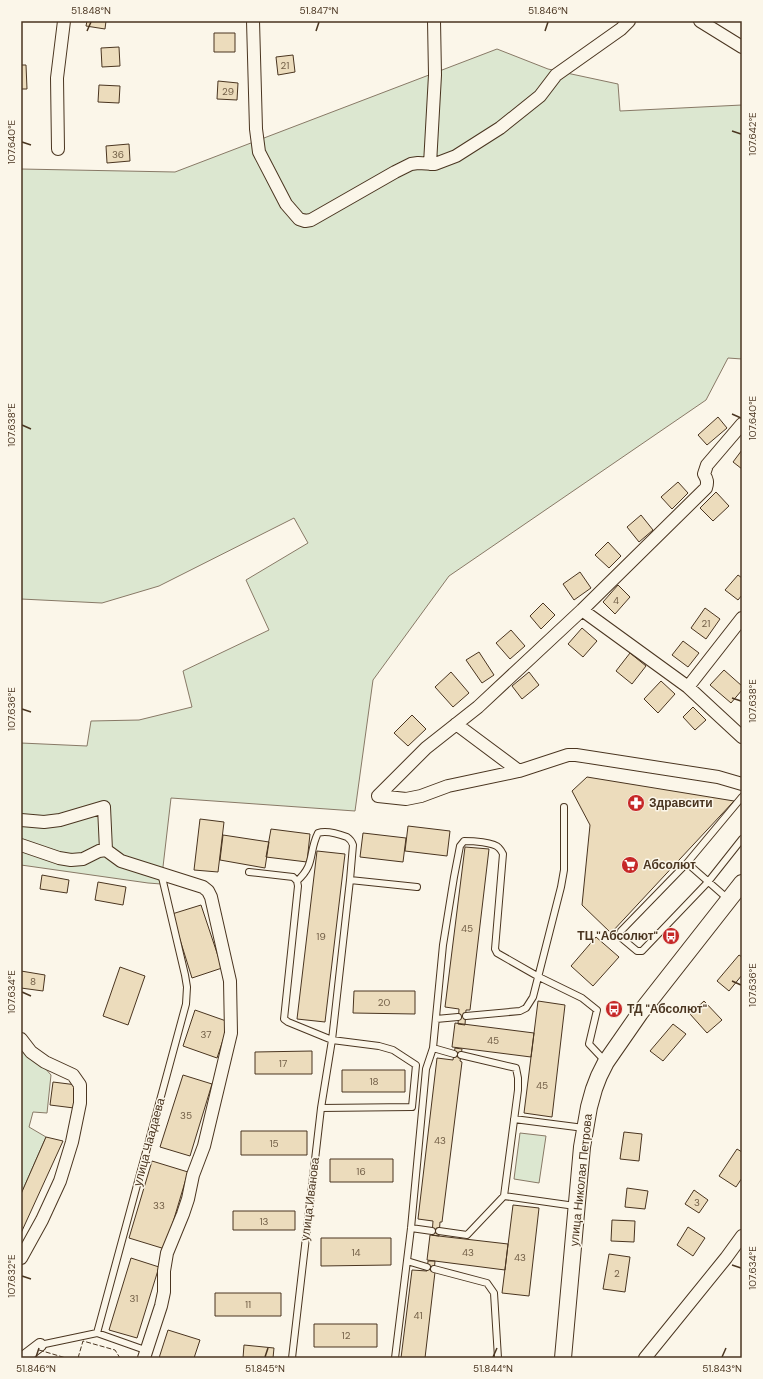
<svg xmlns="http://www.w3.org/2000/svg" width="763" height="1379" viewBox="0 0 763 1379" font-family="'DM Sans',sans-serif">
	<rect width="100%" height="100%" fill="#fbf6e9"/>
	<path fill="#dce7d0" stroke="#887966" d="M497 49 548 69 618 84 620 111 742 105V359L728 358 706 400 449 576 373 680 355 811 171 798 161 884 148 883 21 865V743L87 746 91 721 139 720 192 707 183 671 269 630 246 580 308 543 294 518 159 586 102 603 21 599V169L175 172Z
		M21 1041 51 1075 47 1113 33 1112 29 1127 46 1137 21 1194Z
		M520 1133 546 1136 539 1183 514 1179Z"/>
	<path fill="#ecdcbc" stroke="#4a3520" d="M87 21H106L105 29 86 26Z
		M214 33H235V52H214Z
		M119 47 120 66 102 67 101 48Z
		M293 55 295 72 278 75 276 57Z
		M21 65H26L27 89H21Z
		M218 81 238 83 237 100 217 99Z
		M99 85 120 86 119 103 98 102Z
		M129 144 130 161 107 163 106 146Z
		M718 417 727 428 707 445 698 435Z
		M742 450V469L733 462Z
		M678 482 688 493 672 509 661 497Z
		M716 492 729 506 713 521 700 508Z
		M641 515 653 530 639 542 627 527Z
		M608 542 621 556 609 568 595 555Z
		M580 572 591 588 574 600 563 584Z
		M738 575 742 578V595L738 600 725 590Z
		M618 585 630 597 615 614 603 602Z
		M543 603 555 615 541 629 530 616Z
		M705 608 720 619 706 639 691 628Z
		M582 628 597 641 583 657 568 644Z
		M511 630 525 646 510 659 496 643Z
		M683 641 699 653 688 667 672 655Z
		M479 652 494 675 482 683 466 660Z
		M630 653 646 666 632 684 616 671Z
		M724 670 742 686V690L731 703 710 685Z
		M451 672 469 693 453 707 435 687Z
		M529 672 539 685 522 699 512 686Z
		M661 681 675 694 658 713 644 699Z
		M693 707 706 720 695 730 683 717Z
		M412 715 426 729 408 746 394 733Z
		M587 777 734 801 611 933 582 905 590 825 572 791Z
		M200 819 224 822 218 872 194 870Z
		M408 826 450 831 447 856 405 851Z
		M271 829 310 834 307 862 266 857Z
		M363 833 406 838 403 862 360 857Z
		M223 835 269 842 265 868 220 860Z
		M465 847 489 849 470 1010H466L465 1025 458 1024 459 1009 445 1007Z
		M317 851 345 854 325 1022 297 1019Z
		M42 875 69 880 67 893 40 889Z
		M98 882 126 887 123 905 95 900Z
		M201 905 222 968 192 978 172 914Z
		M596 937 619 957 593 986 571 966Z
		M739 955 742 957V975L729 991 717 981Z
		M120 967 145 976 128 1025 103 1016Z
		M21 971 45 975 43 991 21 988Z
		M354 991H415V1014L353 1013Z
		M538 1001 565 1005 552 1117 524 1113Z
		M704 1001 722 1020 707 1033 690 1014Z
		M195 1010 229 1022 217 1058 183 1046Z
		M455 1023 534 1033 531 1057 452 1047Z
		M673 1024 686 1034 663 1061 650 1051Z
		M455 1048 462 1049 460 1061 462 1062 442 1222H440L439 1236 432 1235 433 1221 418 1219 437 1058 453 1060Z
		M312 1051V1074H255V1052Z
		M342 1070H405V1092H342Z
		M183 1075 212 1084 190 1156 160 1147Z
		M53 1082 77 1085 74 1108 50 1105Z
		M241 1131H307V1155H241Z
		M624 1132 642 1134 639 1161 620 1159Z
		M46 1137 63 1141 21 1233V1194Z
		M737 1149 742 1152V1178L736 1187 719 1176Z
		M330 1159H393V1182H330Z
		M152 1161 188 1172 165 1249 129 1238Z
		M627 1188 648 1191 645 1209 625 1207Z
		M694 1190 708 1200 699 1213 685 1204Z
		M513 1205 539 1208 529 1296 502 1293Z
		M233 1211H295V1230H233Z
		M612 1220 635 1221 634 1242 611 1241Z
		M688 1227 705 1238 693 1256 677 1245Z
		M430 1235 508 1244 505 1270 427 1260Z
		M321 1238H391V1265L321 1266Z
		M609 1254 630 1257 625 1292 603 1289Z
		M131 1258 159 1267 137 1338 109 1330Z
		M428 1261H435L434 1272H435L425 1358H401L412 1270 427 1271Z
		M215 1293H281V1316H215Z
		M314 1324H377V1347H314Z
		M168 1330 200 1340 194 1358H159Z
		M244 1345 274 1348 273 1358H243Z"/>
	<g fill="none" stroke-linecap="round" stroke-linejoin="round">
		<g stroke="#4a3520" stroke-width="8">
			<path id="lane" d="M687 863 621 931 619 936 637 951H642L708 882 742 839
				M249 872 293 877 297 881 298 886 284 1019 288 1022 332 1040 379 1046 393 1050 416 1065 412 1107 321 1108
				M297 881C316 864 308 853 318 833 326 830 339 834 347 837 350 839 352 842 353 845L350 880
				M728 899 687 863 742 797
				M466 1016 520 1011 526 1008 533 997 561 887 564 870V807
				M436 1019 458 1017
				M433 1048 454 1054
				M461 1055 516 1068 518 1078V1090L504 1196
				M514 1119 584 1128
				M411 1228 432 1231
				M439 1231 467 1235 504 1196 575 1206
				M407 1261 427 1267
				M434 1269 487 1283 494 1293 498 1358
				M97 1333 145 1350
				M40 1345 97 1333 186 1004 187 987 185 975 161 873
				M292 1358 321 1108 332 1040 350 880 417 887
				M395 1358 411 1228 426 1069 433 1048 443 945 454 877 460 846 464 841C472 841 494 842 499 848 501 850 502 852 503 854L495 949 497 953 539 977 582 998 597 1010 589 1044 605 1061"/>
		</g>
		<g stroke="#4a3520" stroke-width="14">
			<path id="street" d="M253 21 256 129 259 152 286 204 299 219 305 221 311 220 395 172 411 164 418 163 435 164 456 156 500 128 540 96 556 75 621 29 629 21
				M700 21 742 47
				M58 149 57 78 64 21
				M430 164 435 75 434 21
				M582 610 688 687 742 737
				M688 687 742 618
				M456 724 519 771
				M378 796 426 748 478 707 582 610 706 488C708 482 707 479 704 474L707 465 742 424
				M378 796 406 799 421 796 448 786 519 771 568 755H576L718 777 742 784
				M21 820 44 822 60 820 104 807 106 850
				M21 845 59 858 71 860 83 859 99 851 106 850 121 861 203 887 208 891 211 897 230 981 231 1033 204 1146 193 1175 188 1199 183 1214 167 1253 164 1271V1292L161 1306 144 1358
				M21 1039 31 1052 45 1062 73 1075 80 1085V1103L72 1142 60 1181 42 1220 21 1258
				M23 1358 40 1345
				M645 1358 726 1258 742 1236"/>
		</g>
		<g stroke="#4a3520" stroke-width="18">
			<path id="secondary" d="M563 1358 582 1147 589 1107 594 1089 599 1076 606 1062 640 1013 742 883"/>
		</g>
		<use href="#lane" stroke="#fbf6e9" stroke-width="6"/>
		<use href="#street" stroke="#fbf6e9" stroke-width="12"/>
		<use href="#secondary" stroke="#fbf6e9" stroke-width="16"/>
		<path stroke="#4a3520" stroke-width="1" stroke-dasharray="5 2" stroke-linecap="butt" d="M39 1350 66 1358
			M78 1358 83 1341 115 1350 120 1358"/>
	</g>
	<path fill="none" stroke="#4a3520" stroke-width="1.5" d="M87 31 91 22M316 31 319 22M545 31 548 22M732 131 741 134M22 142 31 145M732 414 741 418M22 425 31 429M732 698 741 701M22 709 31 712M732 981 741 985M22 992 31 996M732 1265 741 1268M22 1276 31 1279M36 1357 39 1348M265 1357 268 1348M493 1357 497 1348M722 1357 726 1348"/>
	<defs>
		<g id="pharmacy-disc" transform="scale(0.9)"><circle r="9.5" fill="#c62828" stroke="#fbf6e9"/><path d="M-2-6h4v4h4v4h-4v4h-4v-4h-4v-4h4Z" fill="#fff"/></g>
		<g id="supermarket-disc" transform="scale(0.9)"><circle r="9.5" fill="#c62828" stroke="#fbf6e9"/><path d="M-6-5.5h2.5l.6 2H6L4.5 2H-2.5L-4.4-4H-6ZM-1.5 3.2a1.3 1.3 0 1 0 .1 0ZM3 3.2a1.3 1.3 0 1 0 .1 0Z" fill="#fff"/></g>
		<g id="bus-disc" transform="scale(0.9)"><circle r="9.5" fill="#c62828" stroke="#fbf6e9"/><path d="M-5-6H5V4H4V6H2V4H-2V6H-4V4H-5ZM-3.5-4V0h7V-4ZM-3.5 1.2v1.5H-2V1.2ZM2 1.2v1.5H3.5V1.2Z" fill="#fff"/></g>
	</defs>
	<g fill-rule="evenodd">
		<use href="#pharmacy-disc" x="636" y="803"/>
		<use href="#supermarket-disc" x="630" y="865"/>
		<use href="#bus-disc" x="671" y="936"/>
		<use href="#bus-disc" x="614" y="1009"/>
	</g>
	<g text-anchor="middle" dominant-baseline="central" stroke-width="3" stroke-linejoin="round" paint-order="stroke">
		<g font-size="10" fill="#725f47">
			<text x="285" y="65">21</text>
			<text x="228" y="91">29</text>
			<text x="118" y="154">36</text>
			<text x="616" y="600">4</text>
			<text x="706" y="623">21</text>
			<text x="467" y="928">45</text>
			<text x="321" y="936">19</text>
			<text x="33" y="981">8</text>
			<text x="384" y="1002">20</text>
			<text x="206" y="1034">37</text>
			<text x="493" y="1040">45</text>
			<text x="283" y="1063">17</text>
			<text x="374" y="1081">18</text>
			<text x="542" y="1085">45</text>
			<text x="186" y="1115">35</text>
			<text x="440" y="1140">43</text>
			<text x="274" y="1143">15</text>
			<text x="361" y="1171">16</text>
			<text x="697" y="1202">3</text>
			<text x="159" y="1205">33</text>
			<text x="264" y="1221">13</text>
			<text x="356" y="1252">14</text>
			<text x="468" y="1252">43</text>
			<text x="520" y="1257">43</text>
			<text x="617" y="1273">2</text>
			<text x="134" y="1298">31</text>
			<text x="248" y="1304">11</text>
			<text x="418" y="1315">41</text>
			<text x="346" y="1335">12</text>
		</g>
		<g font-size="12" font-weight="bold" fill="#4a3520" stroke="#fbf6e9" text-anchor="start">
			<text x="649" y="803">Здравсити</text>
			<text x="643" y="865">Абсолют</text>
			<text x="658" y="936" text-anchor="end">ТЦ "Абсолют"</text>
			<text x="627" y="1009">ТД "Абсолют"</text>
		</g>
		<g font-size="12" fill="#4a3520" stroke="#fbf6e9">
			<text transform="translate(149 1142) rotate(-75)">улица Чаадаева</text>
			<text transform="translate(581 1180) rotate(-84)">улица Николая Петрова</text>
			<text transform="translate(310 1199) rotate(-83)">улица Иванова</text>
		</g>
	</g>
	<rect width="763" height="1379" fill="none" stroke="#fbf6e9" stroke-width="44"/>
	<rect x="22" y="22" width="719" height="1335" fill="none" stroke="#4a3520" stroke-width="1.5"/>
	<g font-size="10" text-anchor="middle" fill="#4a3520">
		<text x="91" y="14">51.848°N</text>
		<text x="319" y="14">51.847°N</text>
		<text x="548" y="14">51.846°N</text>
		<text transform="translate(752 134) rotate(-90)" y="4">107.642°E</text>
		<text transform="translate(11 142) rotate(-90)" y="4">107.640°E</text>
		<text transform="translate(752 418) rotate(-90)" y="4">107.640°E</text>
		<text transform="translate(11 425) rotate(-90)" y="4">107.638°E</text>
		<text transform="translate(752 701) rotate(-90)" y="4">107.638°E</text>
		<text transform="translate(11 709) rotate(-90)" y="4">107.636°E</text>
		<text transform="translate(752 985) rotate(-90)" y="4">107.636°E</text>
		<text transform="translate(11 992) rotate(-90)" y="4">107.634°E</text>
		<text transform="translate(752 1268) rotate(-90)" y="4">107.634°E</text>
		<text transform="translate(11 1276) rotate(-90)" y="4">107.632°E</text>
		<text x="36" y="1372">51.846°N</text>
		<text x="265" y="1372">51.845°N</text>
		<text x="493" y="1372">51.844°N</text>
		<text x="722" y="1372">51.843°N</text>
	</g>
</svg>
